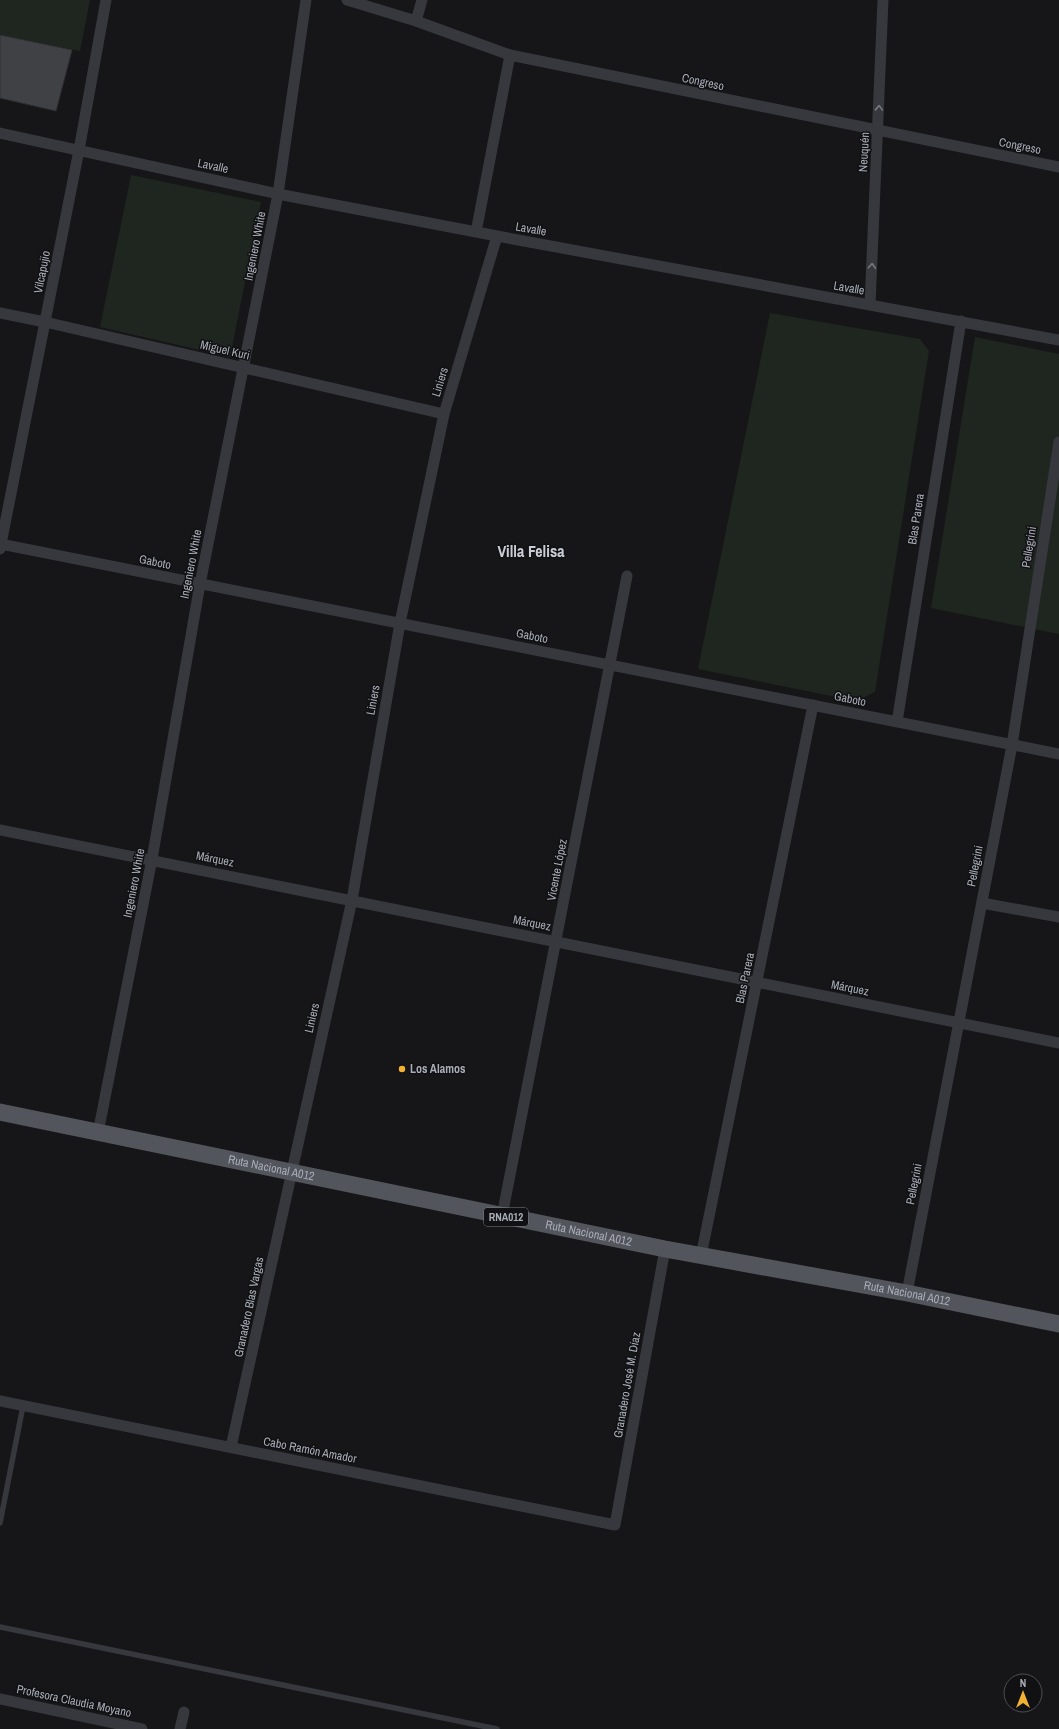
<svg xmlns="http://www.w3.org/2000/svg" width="1059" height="1729" viewBox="0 0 1059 1729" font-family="'Archivo Narrow',sans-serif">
	<rect width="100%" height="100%" fill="#161618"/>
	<path fill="#1e261f" d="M0 0H90L80 51 0 35Z
		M131 175 261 202 230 357 100 327Z
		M770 313 920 339 929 351 875 692 856 701 698 669Z
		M975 337 1059 354V634L931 608Z"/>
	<path fill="#404145" stroke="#303034" d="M0 35 72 50 56 111 0 98Z"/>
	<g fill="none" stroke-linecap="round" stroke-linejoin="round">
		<path stroke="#37383d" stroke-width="5.5" d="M0 1523 23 1406
			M0 1627 497 1729"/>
		<path stroke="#37383d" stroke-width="11" d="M347 0 416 21 510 55 1059 167
			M416 21 422 0
			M0 133 278 194 497 236 1059 340
			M476 232 510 55
			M870 305 883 0
			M0 313 45 322 444 414
			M0 544 1059 754
			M0 549 79 150 106 0
			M897 722 961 321
			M0 830 1059 1043
			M982 903 1059 917
			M98 1133 152 859 200 584 278 194 306 0
			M502 1216 627 576
			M701 1256 813 705
			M907 1293 1012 745 1059 442
			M0 1401 615 1525 665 1249
			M231 1447 352 900 400 623 444 414 497 236
			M0 1699 142 1729
			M180 1729 184 1712"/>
		<path stroke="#53555c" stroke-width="17" id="s1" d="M0 1112 665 1249 907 1293 1059 1324"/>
	</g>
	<defs><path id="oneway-chevron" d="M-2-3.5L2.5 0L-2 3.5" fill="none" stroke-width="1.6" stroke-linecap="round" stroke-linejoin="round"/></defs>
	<g stroke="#757881">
		<use href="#oneway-chevron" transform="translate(879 108) rotate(-88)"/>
		<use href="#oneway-chevron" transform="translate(872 266) rotate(-87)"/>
	</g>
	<circle fill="#f2b134" stroke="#111113" stroke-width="1.5" cx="402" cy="1069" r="4"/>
	<g text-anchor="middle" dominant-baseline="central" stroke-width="3" stroke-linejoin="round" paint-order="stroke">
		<rect fill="#111113" stroke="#7b7e86" stroke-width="1" x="484" y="1208" width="44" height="18" rx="3"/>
		<g font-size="11" font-weight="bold" fill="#a8adb8">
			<text x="506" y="1217">RNA012</text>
		</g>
		<g font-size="12" fill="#a8adb8" stroke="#111113">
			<text transform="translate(703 82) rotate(12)">Congreso</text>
			<text transform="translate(1020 146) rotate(11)">Congreso</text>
			<text transform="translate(864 152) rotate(-87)">Neuquén</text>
			<text transform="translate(213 166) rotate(12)">Lavalle</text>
			<text transform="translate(531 229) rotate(10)">Lavalle</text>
			<text transform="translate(255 246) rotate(-79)">Ingeniero White</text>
			<text transform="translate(42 272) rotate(-79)">Vilcapujio</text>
			<text transform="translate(849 288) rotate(10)">Lavalle</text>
			<text transform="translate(225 350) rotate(13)">Miguel Kuri</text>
			<text transform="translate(440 382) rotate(-73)">Liniers</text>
			<text transform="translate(916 519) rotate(-81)">Blas Parera</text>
			<text transform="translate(1029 547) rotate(-81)">Pellegrini</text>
			<text transform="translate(155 562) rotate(11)">Gaboto</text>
			<text transform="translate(191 564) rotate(-79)">Ingeniero White</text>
			<text transform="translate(532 636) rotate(11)">Gaboto</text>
			<text transform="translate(850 699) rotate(11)">Gaboto</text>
			<text transform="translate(373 700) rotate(-80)">Liniers</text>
			<text transform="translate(215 859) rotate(11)">Márquez</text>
			<text transform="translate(975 866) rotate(-79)">Pellegrini</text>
			<text transform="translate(557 870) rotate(-79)">Vicente López</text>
			<text transform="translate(134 883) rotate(-79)">Ingeniero White</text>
			<text transform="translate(532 923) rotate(11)">Márquez</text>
			<text transform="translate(745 978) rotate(-78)">Blas Parera</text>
			<text transform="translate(850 988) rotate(11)">Márquez</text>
			<text transform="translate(312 1018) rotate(-77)">Liniers</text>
			<text stroke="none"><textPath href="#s1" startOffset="277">Ruta Nacional A012</textPath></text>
			<text transform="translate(914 1184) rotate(-79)">Pellegrini</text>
			<text stroke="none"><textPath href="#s1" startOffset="601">Ruta Nacional A012</textPath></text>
			<text stroke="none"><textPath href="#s1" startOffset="925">Ruta Nacional A012</textPath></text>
			<text transform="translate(249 1307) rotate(-78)">Granadero Blas Vargas</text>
			<text transform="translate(627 1385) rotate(-80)">Granadero José M. Díaz</text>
			<text transform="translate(310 1450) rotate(11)">Cabo Ramón Amador</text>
			<text transform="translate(74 1701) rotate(12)">Profesora Claudia Moyano</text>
		</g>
		<g font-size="12" font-weight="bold" fill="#a8adb8" stroke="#111113" text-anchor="start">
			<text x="410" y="1069">Los Alamos</text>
		</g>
		<g font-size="16" font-weight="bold" fill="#c9ccd4" stroke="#111113">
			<text x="531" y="551">Villa Felisa</text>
		</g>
	</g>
	<g transform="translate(1023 1693)"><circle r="19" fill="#111113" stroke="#4d4f55"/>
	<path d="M0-3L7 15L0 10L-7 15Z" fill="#f2b134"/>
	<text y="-6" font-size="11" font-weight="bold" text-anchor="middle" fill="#a8adb8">N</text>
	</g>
</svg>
